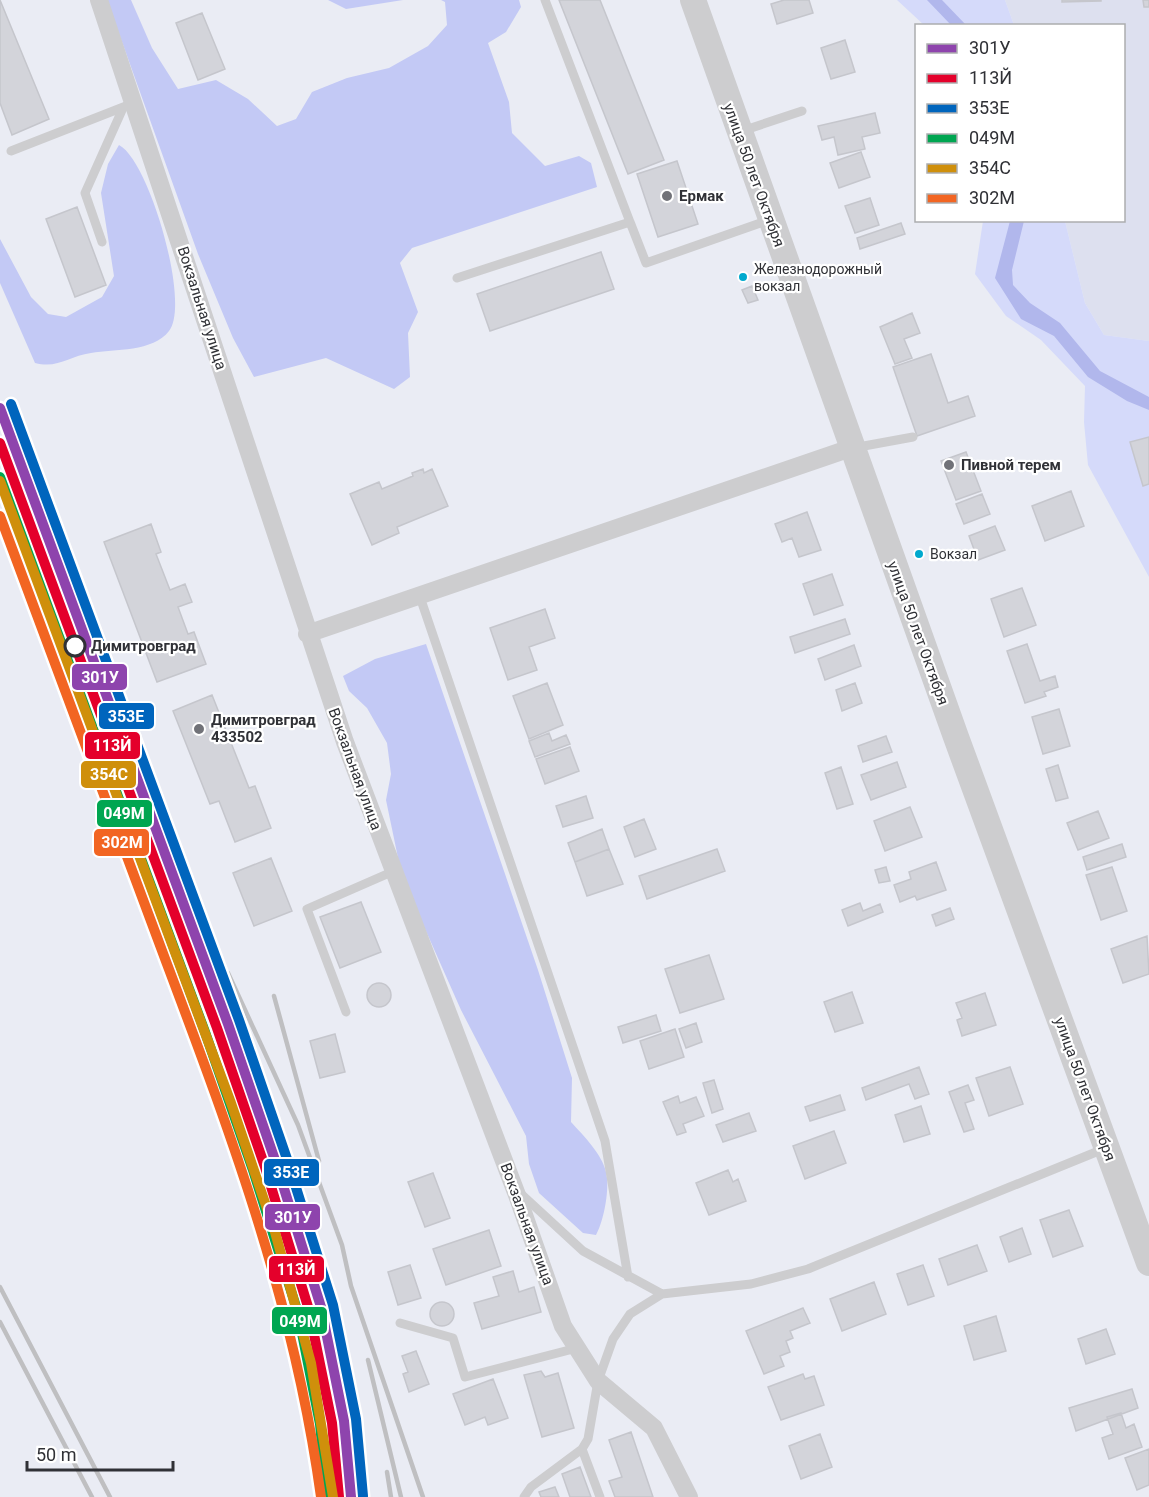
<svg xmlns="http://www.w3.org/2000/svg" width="1149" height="1497" viewBox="0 0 1149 1497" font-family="Roboto,sans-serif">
	<rect width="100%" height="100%" fill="#eaecf4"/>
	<path fill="#dde0ef" d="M1005 0H1149V341L1104 335 1085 303 1065 221 1124 220V26L1014 25Z"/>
	<path fill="#d5dafa" d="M897 0H1005L1014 25H924Z
		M983 221H1065L1085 303 1104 335 1149 341V577L1088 465 1084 422 1085 386 1041 340 1006 316 975 274Z"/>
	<path fill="#c3c9f5" d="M107 0H131L152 48 178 89 216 80 248 99 277 126 296 119 312 92 347 78 389 68 428 46 447 25 445 2 441 0H519L521 7 506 32 488 43 509 102 512 133 545 166 579 156 591 163 597 187 412 248 400 263 418 312 408 333 410 377 394 389 326 358 254 377 233 338 198 254Z
		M328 0H403L346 9Z
		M119 145C149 160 191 304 169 331 153 352 115 349 91 353 69 356 58 369 35 363L0 283V239L31 297 48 314 66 317 102 297 114 276 101 193 108 164Z
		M426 644 538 970 572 1078 571 1122C583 1135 602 1154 606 1172 610 1188 604 1221 596 1235L583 1233 539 1193 529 1164 526 1136 461 1010 402 877 386 800 391 774 387 743 367 708 349 691 343 676 375 659Z"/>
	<path fill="#b1b7ec" d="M927 0H942L966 25H951Z
		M1010 221H1024L1012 270 1013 285 1030 303 1060 323 1100 371 1149 397V410L1127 401 1088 377 1054 336 1021 319 995 278Z"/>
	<path fill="#d3d4da" stroke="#c5c6cc" stroke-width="1.5" d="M0 0 49 119 12 135 0 103Z
		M559 0H600L664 160 628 174Z
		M784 0H809L813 13 777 24 771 4Z
		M1062 0H1101V1L1062 2Z
		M1143 0H1149V7H1144Z
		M202 13 225 69 198 80 176 23Z
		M845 40 855 72 831 79 821 48Z
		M875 113 880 133 862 137 865 149 838 155 834 137 822 140 818 126Z
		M861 152 870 177 839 188 830 163Z
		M677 161 698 224 658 237 637 174Z
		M870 198 879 225 855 233 845 206Z
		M77 207 106 285 75 297 46 219Z
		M901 223 905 234 860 249 857 238Z
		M601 252 614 289 490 331 477 294Z
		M752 286 758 300 748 303 742 290Z
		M912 313 920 333 904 339 912 358 895 364 880 327Z
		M931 354 948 403 968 396 975 416 917 436 893 367Z
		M1149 437V484L1143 486 1130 442Z
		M966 452 981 491 956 500 941 461Z
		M423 469 424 473 432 469 448 506 397 527 399 533 372 545 350 494 379 482 382 489 413 476 412 473Z
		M1071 491 1084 526 1045 541 1032 506Z
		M982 494 990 514 964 524 956 504Z
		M807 512 821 550 799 557 792 538 782 542 775 524Z
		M151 524 161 552 156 554 170 590 185 584 192 602 178 607 188 634 194 632 206 664 157 682 104 542Z
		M995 526 1005 550 978 560 969 536Z
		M832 574 843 605 814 615 803 584Z
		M1022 588 1036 625 1004 637 991 599Z
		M545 609 555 638 529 647 537 670 508 680 490 628Z
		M845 619 850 634 795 653 790 637Z
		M1027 644 1040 681 1055 676 1058 687 1044 692 1046 696 1025 703 1007 651Z
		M854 645 861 666 825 680 818 659Z
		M547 683 563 725 529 739 513 696Z
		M855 683 862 703 842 711 836 690Z
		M212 695 249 788 255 786 271 828 235 842 219 801 210 804 173 711Z
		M1059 709 1070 746 1043 754 1032 717Z
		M549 733 552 741 566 735 570 744 535 757 529 741Z
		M886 736 892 752 863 762 858 746Z
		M570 747 579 771 545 784 536 759Z
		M897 762 906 787 871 800 861 775Z
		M1058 765 1068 798 1056 801 1046 769Z
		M841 767 853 804 837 809 825 773Z
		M586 796 593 818 563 827 556 806Z
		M910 807 922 837 885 851 874 821Z
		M1098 811 1109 838 1078 850 1067 823Z
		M644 819 656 849 635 857 624 827Z
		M602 829 609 849 575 862 568 843Z
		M1122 844 1126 857 1087 870 1083 857Z
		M609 849 623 884 587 896 575 862Z
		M717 849 725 871 647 899 639 876Z
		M271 858 292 911 254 926 233 873Z
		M936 862 946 890 917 900 915 896 900 902 894 885 911 879 909 872Z
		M886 867 890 881 879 883 875 870Z
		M1112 867 1127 911 1101 920 1086 875Z
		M361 902 381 952 340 968 320 917Z
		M860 903 863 911 880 904 883 912 848 926 842 910Z
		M950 908 954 919 936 926 932 915Z
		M1147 936 1149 974 1123 983 1111 949Z
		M709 955 724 999 680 1013 665 969Z
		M367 995a12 12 0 1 1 24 0a12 12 0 1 1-24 0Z
		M852 992 863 1023 835 1032 824 1002Z
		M985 993 996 1025 962 1036 957 1020 962 1018 956 1003Z
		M656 1015 661 1031 623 1043 618 1027Z
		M696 1023 702 1042 686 1048 679 1029Z
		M675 1029 684 1057 649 1069 640 1041Z
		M335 1034 345 1072 320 1078 310 1041Z
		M919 1067 929 1094 915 1099 909 1084 866 1100 862 1088Z
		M1010 1067 1023 1104 989 1116 976 1078Z
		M714 1080 723 1109 712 1113 703 1083Z
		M968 1085 974 1100 965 1103 974 1129 964 1132 949 1092Z
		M840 1095 845 1110 810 1121 805 1107Z
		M678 1096 680 1103 696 1097 704 1116 683 1124 686 1132 677 1135 663 1102Z
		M921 1106 930 1134 904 1142 895 1115Z
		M749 1113 756 1131 723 1142 716 1125Z
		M834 1131 846 1163 805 1179 793 1146Z
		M728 1170 733 1182 738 1179 746 1201 709 1215 696 1183Z
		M433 1173 450 1218 425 1227 408 1182Z
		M1069 1210 1083 1246 1053 1257 1040 1220Z
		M1022 1228 1031 1254 1009 1262 1000 1237Z
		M489 1230 501 1266 446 1285 433 1249Z
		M977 1245 987 1271 948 1285 939 1259Z
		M410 1265 421 1298 398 1305 388 1272Z
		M923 1265 934 1296 908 1305 897 1274Z
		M513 1271 519 1292 534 1287 541 1312 482 1329 474 1303 499 1296 493 1277Z
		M874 1282 886 1314 842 1331 830 1299Z
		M430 1314a12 12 0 1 1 24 0a12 12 0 1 1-24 0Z
		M803 1308 810 1323 790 1331 793 1338 786 1341 790 1352 780 1356 784 1366 764 1374 746 1331Z
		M996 1316 1006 1351 974 1360 964 1326Z
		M1106 1329 1115 1354 1086 1364 1078 1339Z
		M416 1351 429 1384 409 1392 403 1374 408 1372 402 1356Z
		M541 1371 545 1377 558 1373 574 1428 542 1437 524 1375Z
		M803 1374 805 1379 814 1376 824 1405 781 1420 768 1387Z
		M493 1379 508 1418 488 1425 485 1417 465 1425 453 1394Z
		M1132 1389 1138 1408 1076 1431 1069 1408Z
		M1121 1413 1126 1428 1134 1424 1142 1447 1109 1459 1102 1438 1113 1434 1107 1417Z
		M631 1432 653 1497H615L609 1481 622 1477 609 1440Z
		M820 1434 832 1467 801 1479 789 1446Z
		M1149 1449V1485L1137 1490 1125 1458Z
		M580 1467 591 1497H570L562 1474Z
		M555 1487 559 1497H541L539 1492Z"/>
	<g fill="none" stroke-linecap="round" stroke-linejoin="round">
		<path stroke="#cdcdcf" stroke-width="9" d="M742 131 802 111
			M11 151 126 106
			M630 222 646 263 769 220
			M102 242 85 193 123 108
			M457 278 630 222 545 0
			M853 448 913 437
			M420 597 605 1141 628 1277
			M346 1012 307 909 394 871
			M520 1193 583 1251 662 1294
			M400 1323 453 1338 465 1377 577 1348
			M582 1449 600 1497
			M524 1497 531 1487 582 1449 588 1439 598 1381 613 1339 630 1314 662 1294 751 1284 808 1269 1106 1148"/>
		<path stroke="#cdcdcf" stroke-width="18" d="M99 0 345 742 517 1195 563 1326 598 1381 654 1428 689 1497
			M307 634 851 448"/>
		<path stroke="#cdcdcf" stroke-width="26" d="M693 0 956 737 1149 1263"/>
		<path stroke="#bfbfc1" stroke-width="4.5" d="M228 973 298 1125 342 1245 351 1286 423 1497
			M274 996 319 1161
			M0 1287 110 1497
			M0 1322 92 1497
			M368 1360 401 1497
			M387 1472 391 1497"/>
		<g stroke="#fff" stroke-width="15">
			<path id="rail-1" d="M0 408 228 1024 276 1163 321 1307 344 1421 351 1497"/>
		</g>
		<g stroke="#fff" stroke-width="15">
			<path id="rail-2" d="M0 443 217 1028 265 1167 309 1310 332 1423 339 1497"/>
		</g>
		<g stroke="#fff" stroke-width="15">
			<path id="rail-3" d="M11 404 239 1020 287 1159 333 1305 356 1419 363 1496"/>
		</g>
		<g stroke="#fff" stroke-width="15">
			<path id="rail-4" d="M0 477 205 1032 253 1170 298 1313 320 1424 327 1497"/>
		</g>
		<g stroke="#fff" stroke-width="15">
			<path id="rail-5" d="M0 481 231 1103 275 1232 311 1363 333 1497"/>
		</g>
		<g stroke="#fff" stroke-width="15">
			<path id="rail-6" d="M0 516C55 665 111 814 167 964 234 1142 295 1307 321 1497"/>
		</g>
		<use href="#rail-1" stroke="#8e44ad" stroke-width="10"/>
		<use href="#rail-2" stroke="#e4002b" stroke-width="10"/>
		<use href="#rail-3" stroke="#0065bd" stroke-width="10"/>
		<use href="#rail-4" stroke="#00a651" stroke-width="10"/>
		<use href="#rail-5" stroke="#cf8f0b" stroke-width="10"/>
		<use href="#rail-6" stroke="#f26522" stroke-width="10"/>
	</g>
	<g fill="#717278" stroke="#fff" stroke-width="2">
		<circle cx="667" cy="196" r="6"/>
		<circle cx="949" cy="465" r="6"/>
		<circle cx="199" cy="729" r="6"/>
	</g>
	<g fill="#00a9ce" stroke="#fff" stroke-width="2">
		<circle cx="743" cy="277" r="5"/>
		<circle cx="919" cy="554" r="5"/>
	</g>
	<circle fill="#fff" stroke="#303136" stroke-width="3" cx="75" cy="646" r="10"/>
	<g text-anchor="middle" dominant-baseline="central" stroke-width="4.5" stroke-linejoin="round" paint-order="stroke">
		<g font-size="14" fill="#303136" stroke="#fff" text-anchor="start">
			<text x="754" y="269">Железнодорожный<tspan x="754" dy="17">вокзал</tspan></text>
			<text x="930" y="554">Вокзал</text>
		</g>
		<g font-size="15" fill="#303136" stroke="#fff">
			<text transform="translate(754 175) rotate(70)">улица 50 лет Октября</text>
			<text transform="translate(202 308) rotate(72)">Вокзальная улица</text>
			<text transform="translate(918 633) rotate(70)">улица 50 лет Октября</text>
			<text transform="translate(355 769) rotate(70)">Вокзальная улица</text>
			<text transform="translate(1085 1089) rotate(70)">улица 50 лет Октября</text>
			<text transform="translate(527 1224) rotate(70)">Вокзальная улица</text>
		</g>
		<g font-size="15" font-weight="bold" fill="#303136" stroke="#fff" text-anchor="start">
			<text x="679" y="196">Ермак</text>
			<text x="961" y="465">Пивной терем</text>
			<text x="211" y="720">Димитровград<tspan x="211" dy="17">433502</tspan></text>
		</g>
		<g font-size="15" font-weight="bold" fill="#303136" stroke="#fff" text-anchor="start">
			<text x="91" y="646">Димитровград</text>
		</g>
	</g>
	<g stroke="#fff" stroke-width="2">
		<rect x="71" y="663" width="57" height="28" rx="6" fill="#8e44ad"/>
		<rect x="98" y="702" width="57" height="28" rx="6" fill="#0065bd"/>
		<rect x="84" y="731" width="57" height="29" rx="6" fill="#e4002b"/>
		<rect x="80" y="760" width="57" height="29" rx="6" fill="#cf8f0b"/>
		<rect x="96" y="799" width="57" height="29" rx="6" fill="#00a651"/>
		<rect x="93" y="828" width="57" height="29" rx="6" fill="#f26522"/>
		<rect x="263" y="1158" width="57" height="29" rx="6" fill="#0065bd"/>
		<rect x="264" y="1203" width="57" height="28" rx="6" fill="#8e44ad"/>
		<rect x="268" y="1255" width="57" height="28" rx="6" fill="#e4002b"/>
		<rect x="271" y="1306" width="57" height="29" rx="6" fill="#00a651"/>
	</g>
	<g font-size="16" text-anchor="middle" font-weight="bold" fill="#fff">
		<text x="100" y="683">301У</text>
		<text x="126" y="722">353Е</text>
		<text x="112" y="751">113Й</text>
		<text x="109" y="780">354С</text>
		<text x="124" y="819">049М</text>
		<text x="122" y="848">302М</text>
		<text x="291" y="1178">353Е</text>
		<text x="293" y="1223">301У</text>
		<text x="296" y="1275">113Й</text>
		<text x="300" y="1327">049М</text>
	</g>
	<rect x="915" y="24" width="210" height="198" fill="#ffffff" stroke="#acadaf" stroke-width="1.5"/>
	<rect x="927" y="44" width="30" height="9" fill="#8e44ad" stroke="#acadaf" stroke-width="1.5"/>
	<text x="969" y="54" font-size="18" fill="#303136">301У</text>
	<rect x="927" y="74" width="30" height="9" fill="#e4002b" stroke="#acadaf" stroke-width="1.5"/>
	<text x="969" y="84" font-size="18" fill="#303136">113Й</text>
	<rect x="927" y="104" width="30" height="9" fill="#0065bd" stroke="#acadaf" stroke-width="1.5"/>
	<text x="969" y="114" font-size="18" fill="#303136">353Е</text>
	<rect x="927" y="134" width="30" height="9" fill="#00a651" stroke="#acadaf" stroke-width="1.5"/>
	<text x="969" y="144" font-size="18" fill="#303136">049М</text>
	<rect x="927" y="164" width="30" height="9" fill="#cf8f0b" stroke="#acadaf" stroke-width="1.5"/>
	<text x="969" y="174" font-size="18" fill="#303136">354С</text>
	<rect x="927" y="194" width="30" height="9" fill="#f26522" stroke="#acadaf" stroke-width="1.5"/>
	<text x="969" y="204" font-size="18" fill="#303136">302М</text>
	<path d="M27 1461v9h146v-9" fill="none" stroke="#303136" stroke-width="3"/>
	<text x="36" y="1461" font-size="18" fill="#303136" stroke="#ffffff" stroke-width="4.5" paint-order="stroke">50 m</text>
</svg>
